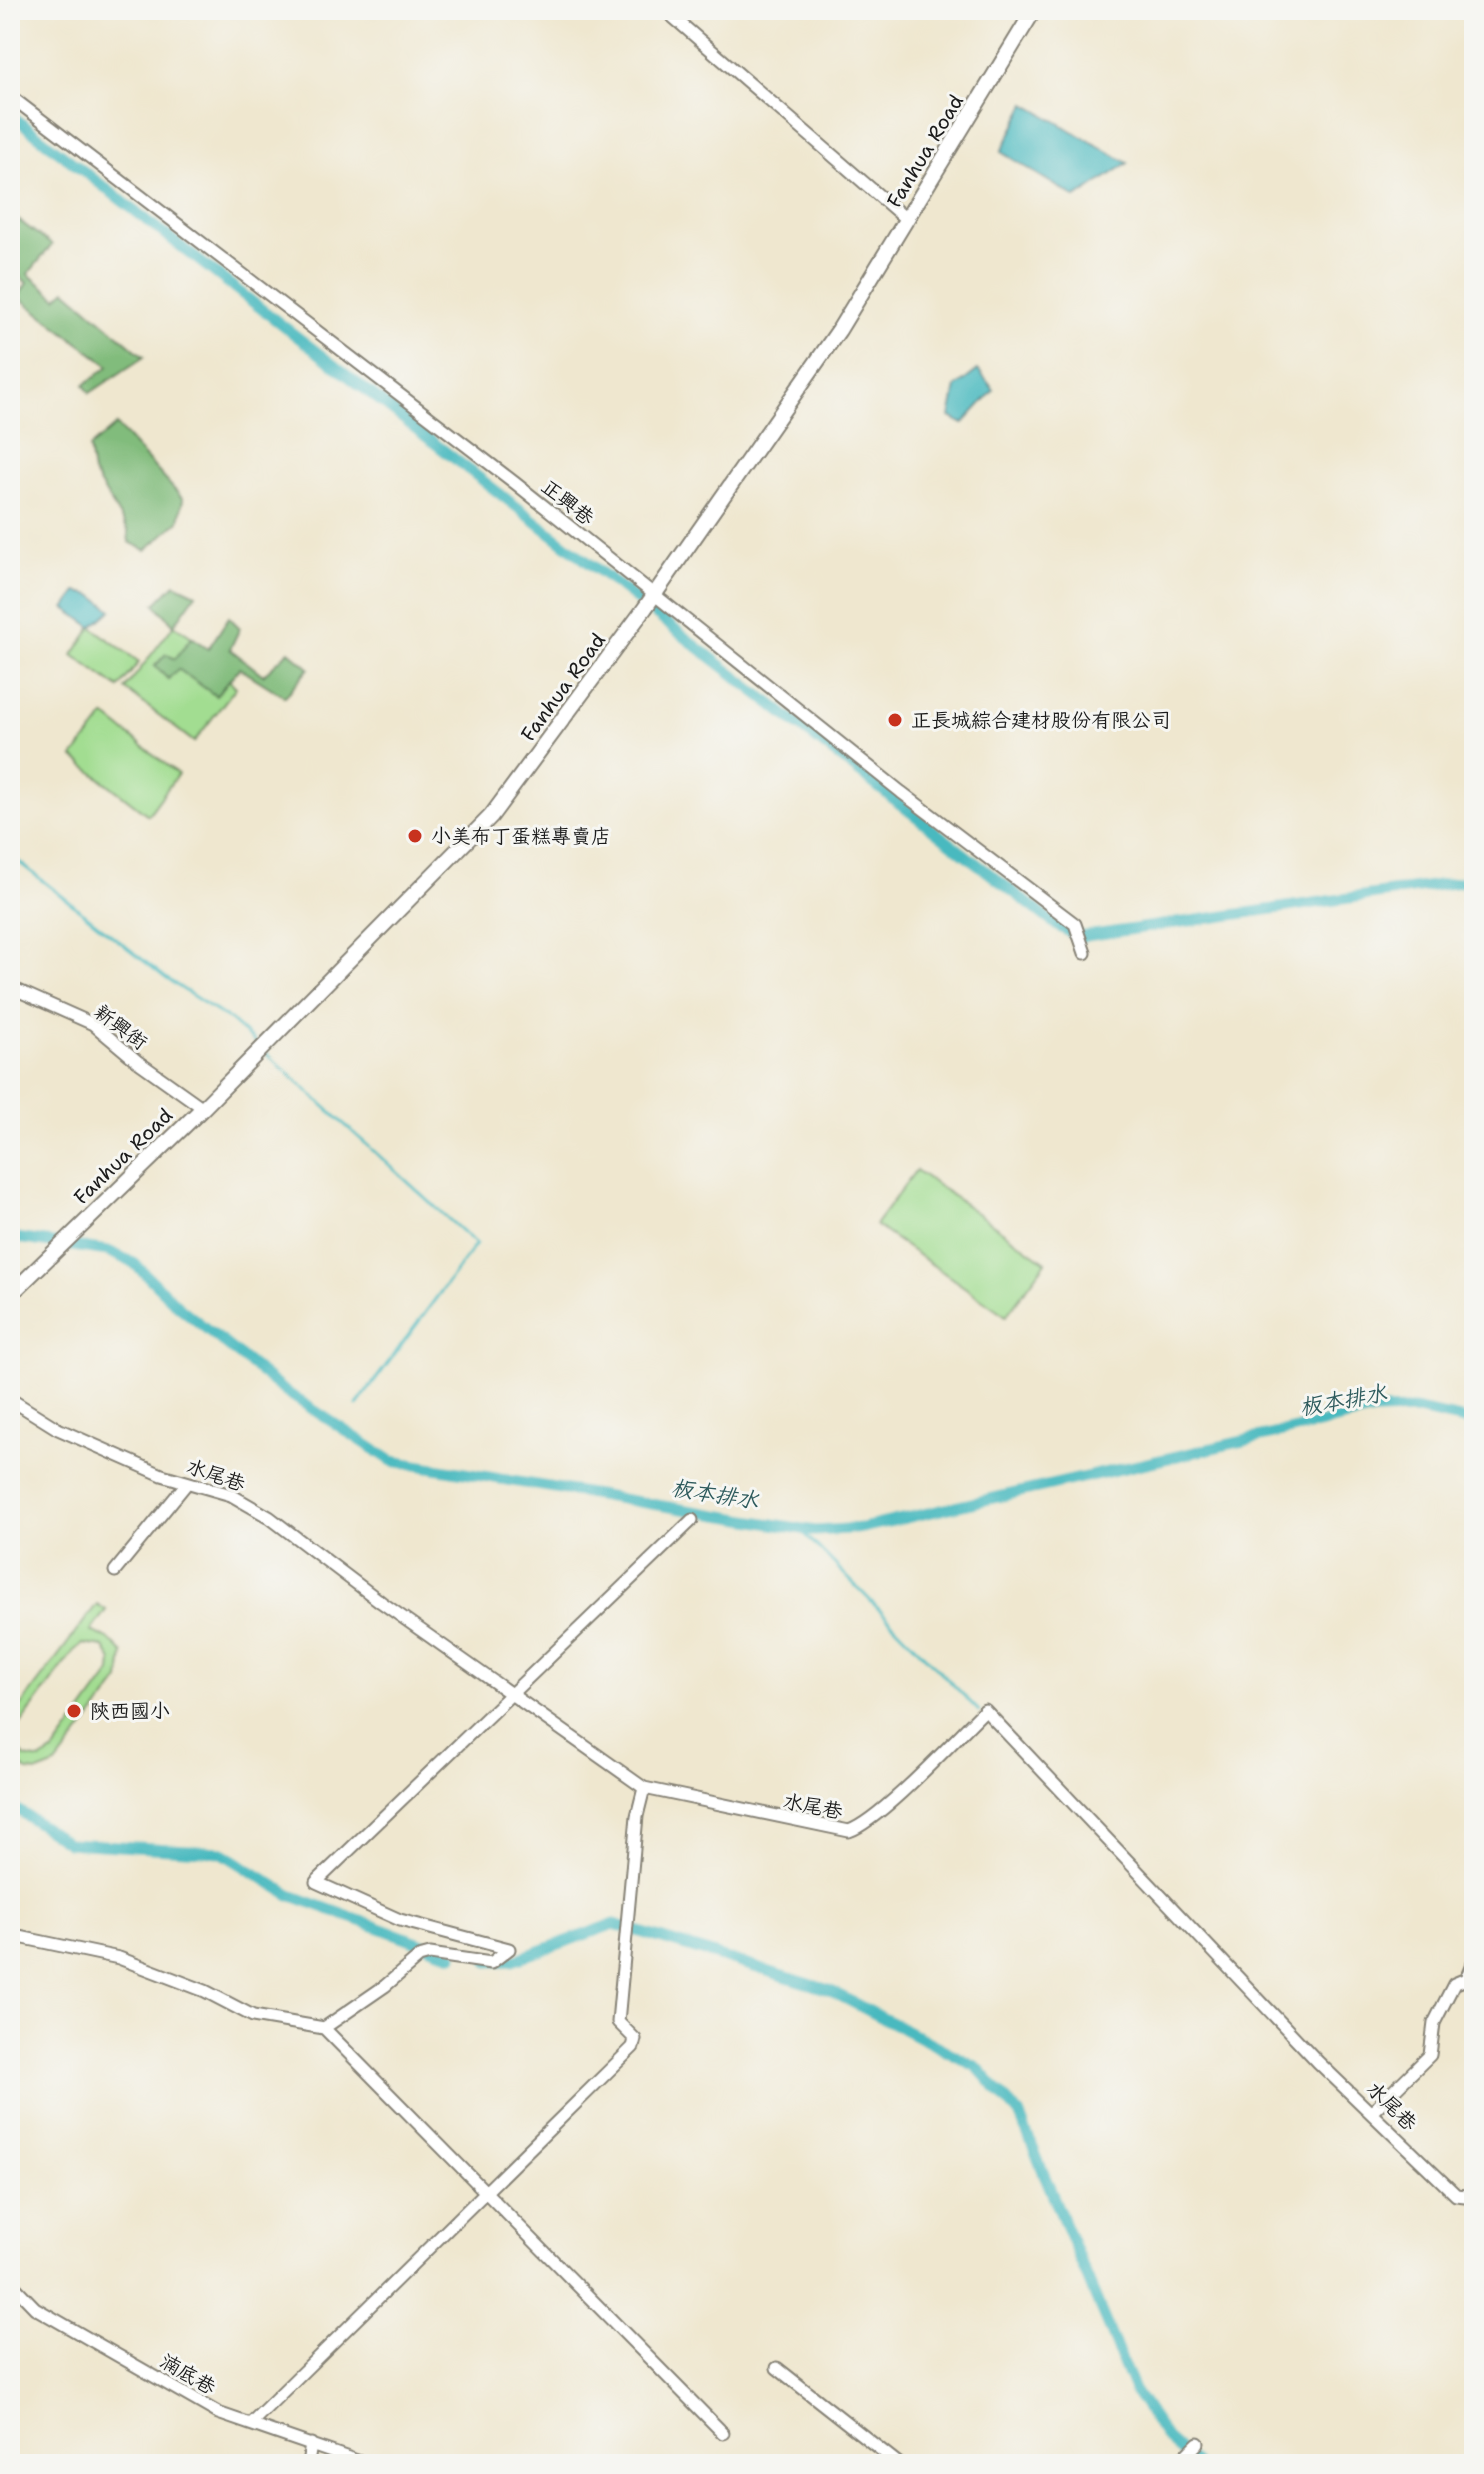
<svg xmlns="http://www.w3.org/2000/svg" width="1484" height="2474" viewBox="0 0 1484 2474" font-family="'Shantell Sans','LXGW WenKai TC',sans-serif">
	<rect width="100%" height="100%" fill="#f6f6f2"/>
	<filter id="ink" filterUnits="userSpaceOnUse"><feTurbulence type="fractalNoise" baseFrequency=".0125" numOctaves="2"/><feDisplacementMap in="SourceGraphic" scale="16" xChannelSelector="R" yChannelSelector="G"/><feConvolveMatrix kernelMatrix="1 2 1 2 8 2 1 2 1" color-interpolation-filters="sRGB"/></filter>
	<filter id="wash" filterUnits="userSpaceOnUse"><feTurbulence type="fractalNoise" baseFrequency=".006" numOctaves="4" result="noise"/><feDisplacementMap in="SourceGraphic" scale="32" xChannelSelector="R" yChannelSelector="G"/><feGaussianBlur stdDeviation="1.8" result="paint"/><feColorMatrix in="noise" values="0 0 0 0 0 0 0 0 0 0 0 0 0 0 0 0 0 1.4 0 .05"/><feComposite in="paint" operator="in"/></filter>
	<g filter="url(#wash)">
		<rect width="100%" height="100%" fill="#efe7cf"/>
		<path fill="#a2dd91" stroke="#5f7c56" stroke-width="2" fill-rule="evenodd" d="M174 625 192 637 175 659 166 655 155 666 168 679 178 668 216 696 229 680 236 687 194 742 125 689Z
			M92 627 139 662 119 688 73 655Z
			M105 716 178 774 148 815 73 757Z
			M916 1170 1046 1262 1006 1316 875 1225Z
			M97 1604 106 1610 91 1631 108 1638 123 1653 120 1680 56 1765 38 1772 28 1771 10 1760V1720ZM83 1644 104 1647 112 1661 111 1672 53 1752 40 1760 25 1757 15 1745 16 1730 74 1651Z"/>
		<path fill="#81bc7b" stroke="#4e6c4c" stroke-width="2" d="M10 214 52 245 28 274 57 298 66 290 144 357 90 393 84 385 109 366 18 297 27 283 10 268Z
			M116 425 183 499 179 521 146 550 129 542 128 530 93 473 89 448Z
			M175 584 196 594 174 625 155 604Z
			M229 617 240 628 230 649 263 675 289 651 309 668 285 697 239 668 216 696 178 669 168 679 155 666 166 654 175 659 192 637 208 649Z"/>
		<path fill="#49b9bf" stroke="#326a6e" stroke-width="2" d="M1026 104 1128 163 1076 198 1001 152Z
			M978 370 994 390 963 424 950 417 956 387Z
			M77 592 92 595 112 610 92 627 65 608Z"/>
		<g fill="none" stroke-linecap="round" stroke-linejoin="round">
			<path stroke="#49b9bf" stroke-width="3" d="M10 855 167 979 230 1020 258 1045
				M266 1053 476 1244 357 1405
				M799 1528 979 1711"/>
			<path stroke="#49b9bf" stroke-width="11" d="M10 114 1056 925 1079 937 1474 880
				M10 1237 108 1251 134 1263 178 1306 280 1388 392 1461 815 1531 862 1528 1375 1411 1418 1410 1474 1422
				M10 1805 68 1843 221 1852 290 1895 453 1955
				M488 1962 512 1961 614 1924 829 1990 977 2067 1019 2114 1134 2390 1167 2439 1196 2464"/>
		</g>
	</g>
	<g filter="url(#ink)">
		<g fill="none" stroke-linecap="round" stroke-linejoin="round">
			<g stroke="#868276" stroke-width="15">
				<path id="minor" d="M665 10 907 220
					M10 96 515 483 901 792 1075 924 1085 953
					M10 987 93 1024 137 1061 203 1108
					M10 1399 58 1429 162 1475 231 1495 269 1517 381 1602 644 1788 849 1831C881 1820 956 1738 985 1710L1318 2062 1456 2195 1474 2197
					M115 1571 187 1483
					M10 1935 119 1958 205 1991 253 2016 324 2028 385 1986 419 1957 430 1954 491 1963 509 1949
					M509 1949 400 1920 316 1882 692 1520
					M324 2028 723 2433
					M1372 2112 1430 2055 1434 2023 1454 1984 1466 1979 1474 1960
					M10 2282 35 2308 218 2413 366 2464
					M777 2368 899 2464
					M251 2423 633 2047 635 2039 618 2022 637 1816 644 1788
					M308 2464 311 2444
					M1177 2464 1198 2443"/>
			</g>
			<g stroke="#868276" stroke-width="18">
				<path id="major" d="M10 1295 203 1108 491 816 645 608 839 330 1034 10"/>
			</g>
			<use href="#minor" stroke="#fff" stroke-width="11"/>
			<use href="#major" stroke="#fff" stroke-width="14"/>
		</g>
	</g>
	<g fill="#c8321e" stroke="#f6f6f2" stroke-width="3">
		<circle cx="895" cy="720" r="8"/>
		<circle cx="415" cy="836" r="8"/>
		<circle cx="74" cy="1711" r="8"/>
	</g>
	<g text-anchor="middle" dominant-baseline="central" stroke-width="6" stroke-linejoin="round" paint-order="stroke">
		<g font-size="20" fill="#1c1c1c" stroke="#f6f6f2">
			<text transform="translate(925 151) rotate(-59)">Fanhua Road</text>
			<text transform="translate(568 502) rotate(38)">正興巷</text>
			<text transform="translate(563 687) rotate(-54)">Fanhua Road</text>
			<text transform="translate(121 1027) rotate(37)">新興街</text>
			<text transform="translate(123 1156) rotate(-44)">Fanhua Road</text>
			<text transform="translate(216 1475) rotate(19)">水尾巷</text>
			<text transform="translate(813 1806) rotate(11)">水尾巷</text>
			<text transform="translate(1392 2106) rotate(44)">水尾巷</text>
			<text transform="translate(188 2374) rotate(30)">湳底巷</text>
		</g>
		<g font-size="20" fill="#1c1c1c" stroke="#f6f6f2" text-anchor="start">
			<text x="911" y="720">正長城綜合建材股份有限公司</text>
			<text x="431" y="836">小美布丁蛋糕專賣店</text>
			<text x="90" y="1711">陝西國小</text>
		</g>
		<g font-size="22" font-style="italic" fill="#2e5b5d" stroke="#f6f6f2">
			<text transform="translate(1343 1400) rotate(-10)">板本排水</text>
			<text transform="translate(715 1494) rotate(9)">板本排水</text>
		</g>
	</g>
	<rect width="1484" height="2474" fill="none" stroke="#f6f6f2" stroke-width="40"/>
</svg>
